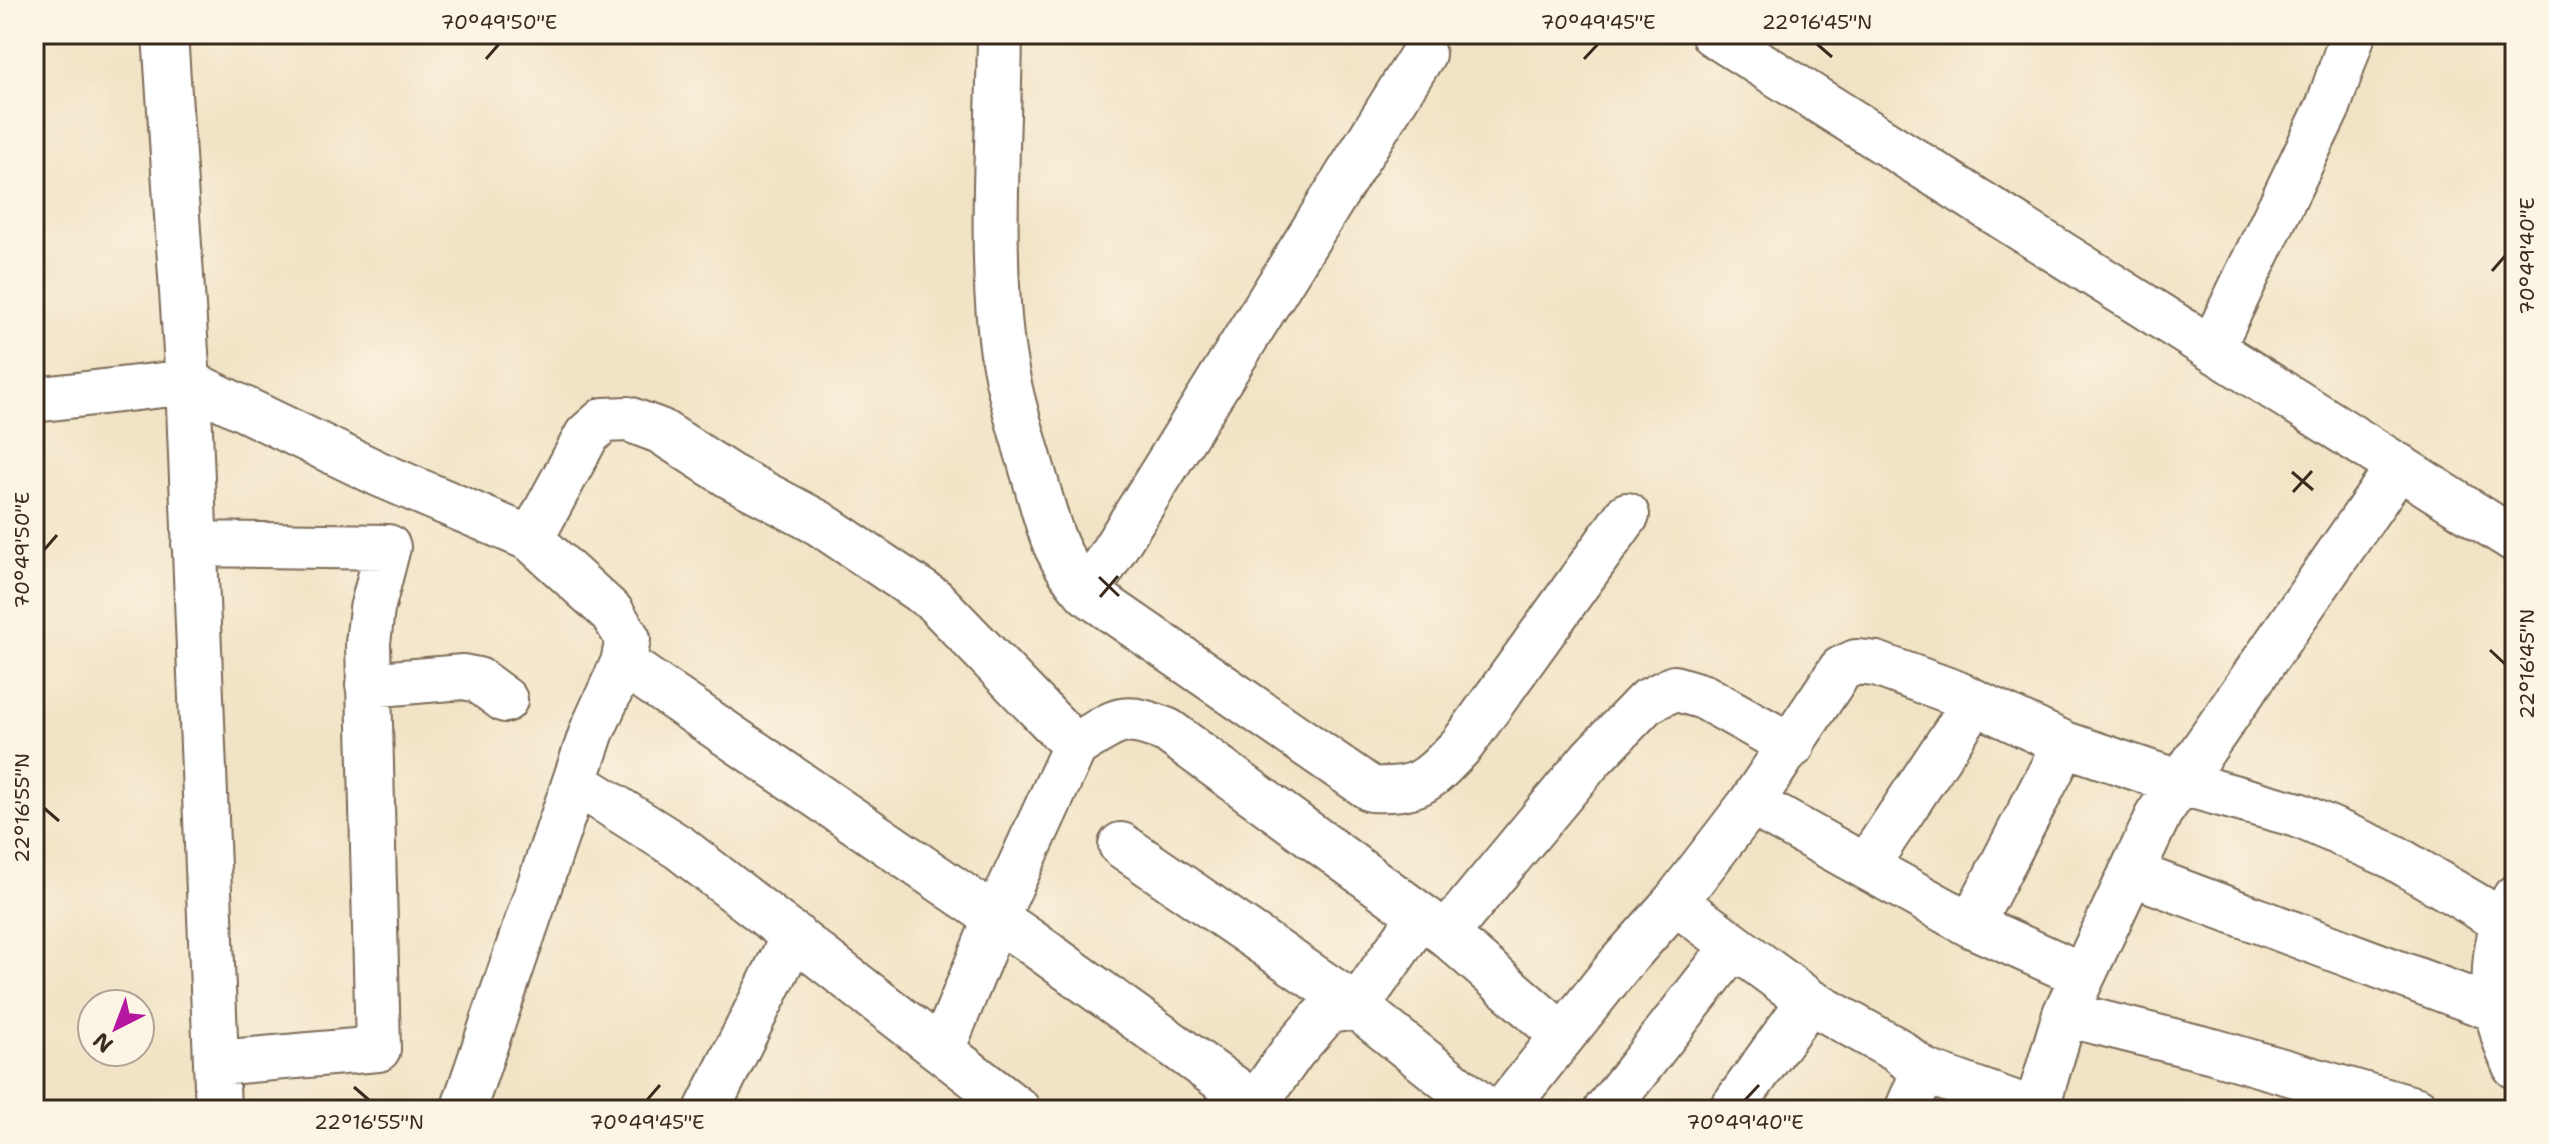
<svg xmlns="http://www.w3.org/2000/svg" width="2549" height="1144" viewBox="0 0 2549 1144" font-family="'Shantell Sans',sans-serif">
	<rect width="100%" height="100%" fill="#fcf5e5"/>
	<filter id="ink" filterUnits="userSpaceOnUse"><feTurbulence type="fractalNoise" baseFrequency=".0125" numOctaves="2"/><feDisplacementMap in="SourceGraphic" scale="16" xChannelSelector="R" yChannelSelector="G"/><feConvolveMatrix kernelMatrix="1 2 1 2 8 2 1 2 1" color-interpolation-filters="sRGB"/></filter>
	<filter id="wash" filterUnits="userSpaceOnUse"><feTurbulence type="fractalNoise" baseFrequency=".006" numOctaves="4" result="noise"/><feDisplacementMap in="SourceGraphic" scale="32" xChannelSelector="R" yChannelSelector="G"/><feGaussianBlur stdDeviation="1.8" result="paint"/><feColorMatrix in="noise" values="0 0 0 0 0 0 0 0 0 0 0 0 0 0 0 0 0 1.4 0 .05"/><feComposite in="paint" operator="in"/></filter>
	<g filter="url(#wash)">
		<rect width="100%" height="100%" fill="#f1e3c5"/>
	</g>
	<g filter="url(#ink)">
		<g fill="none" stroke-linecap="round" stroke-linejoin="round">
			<g stroke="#7b6b58" stroke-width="48">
				<path id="minor" d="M165 34 188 382 218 1110
					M1000 34C999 134 990 238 1001 338 1006 386 1022 433 1035 479 1049 527 1053 555 1087 593L1371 789C1422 791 1428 780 1462 745L1627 515
					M2212 348 2328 107 2353 34
					M34 400 188 382 379 474 531 539 612 613 628 639 623 663 1031 942 1264 1110
					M531 539 587 435 604 420 628 419 660 431 730 476 819 523 934 600 1075 746C1117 721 1120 711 1168 731L1446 934 1563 1036
					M194 544 388 547 372 609 368 643 378 1049 216 1063
					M1087 593 1423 54
					M368 685 463 677 478 680 505 700
					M575 782 680 848 1018 1110
					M1751 803 1971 925 2082 975
					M1121 845 1357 1007 1486 1110
					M1866 866 1975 702
					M2131 873 2497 1010
					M2515 897C2486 951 2490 1011 2515 1066
					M1675 902 1809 1001 1897 1050 1924 1071 2034 1110
					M1971 925 2065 744
					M1446 934 1591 759 1646 702 1674 688 1704 697 1792 746
					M2065 1014 2213 1051 2417 1110
					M942 1050 996 918 1075 746
					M463 1110 592 731 623 663
					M707 1110 794 935
					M1251 1110 1293 1051 1328 1011 1357 1007 1419 918
					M1504 1110 1620 964 1675 902 1751 803 1841 669 1856 662 1876 664 1956 693 2065 744 2178 782 2298 815 2392 856 2502 921
					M1606 1110 1734 946
					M1731 1110 1809 1001
					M1907 1110 1924 1071
					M2036 1110 2065 1014 2160 812 2399 466"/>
			</g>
			<g stroke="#7b6b58" stroke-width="48">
				<path id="tertiary" d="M1713 34 2515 540"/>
			</g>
			<use href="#minor" stroke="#fff" stroke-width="44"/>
			<use href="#tertiary" stroke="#fff" stroke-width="44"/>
		</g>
	</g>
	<path fill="none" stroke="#3b2a1e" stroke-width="3" d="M1817 44 1832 57M486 59 499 44M1584 59 1598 44M2492 271 2505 256M2292 472 2313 490M2293 492 2312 471M44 550 57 535M1099 577 1119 596M1100 597 1118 576M2490 650 2505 664M44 808 59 821M354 1087 369 1100M647 1100 660 1085M1745 1100 1759 1085"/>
	<rect width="2549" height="1144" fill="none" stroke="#fcf5e5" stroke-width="88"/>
	<g transform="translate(116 1028) rotate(222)"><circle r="38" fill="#fcf5e5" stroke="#afa495" stroke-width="2"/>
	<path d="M0-6L14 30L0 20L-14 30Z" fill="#b5179e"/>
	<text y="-12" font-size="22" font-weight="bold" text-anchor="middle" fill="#3b2a1e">N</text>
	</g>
	<rect x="44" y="44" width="2461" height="1056" fill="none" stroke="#3b2a1e" stroke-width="3"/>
	<g font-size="20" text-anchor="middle" fill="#3b2a1e">
		<text x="499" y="29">70°49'50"E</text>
		<text x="1598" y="29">70°49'45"E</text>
		<text x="1817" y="29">22°16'45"N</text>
		<text transform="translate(2527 256) rotate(-90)" y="7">70°49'40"E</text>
		<text transform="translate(22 550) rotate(-90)" y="7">70°49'50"E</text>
		<text transform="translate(2527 664) rotate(-90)" y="7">22°16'45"N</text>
		<text transform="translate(22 808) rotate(-90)" y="7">22°16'55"N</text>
		<text x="369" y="1129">22°16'55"N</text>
		<text x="647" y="1129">70°49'45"E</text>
		<text x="1745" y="1129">70°49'40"E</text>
	</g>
</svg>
